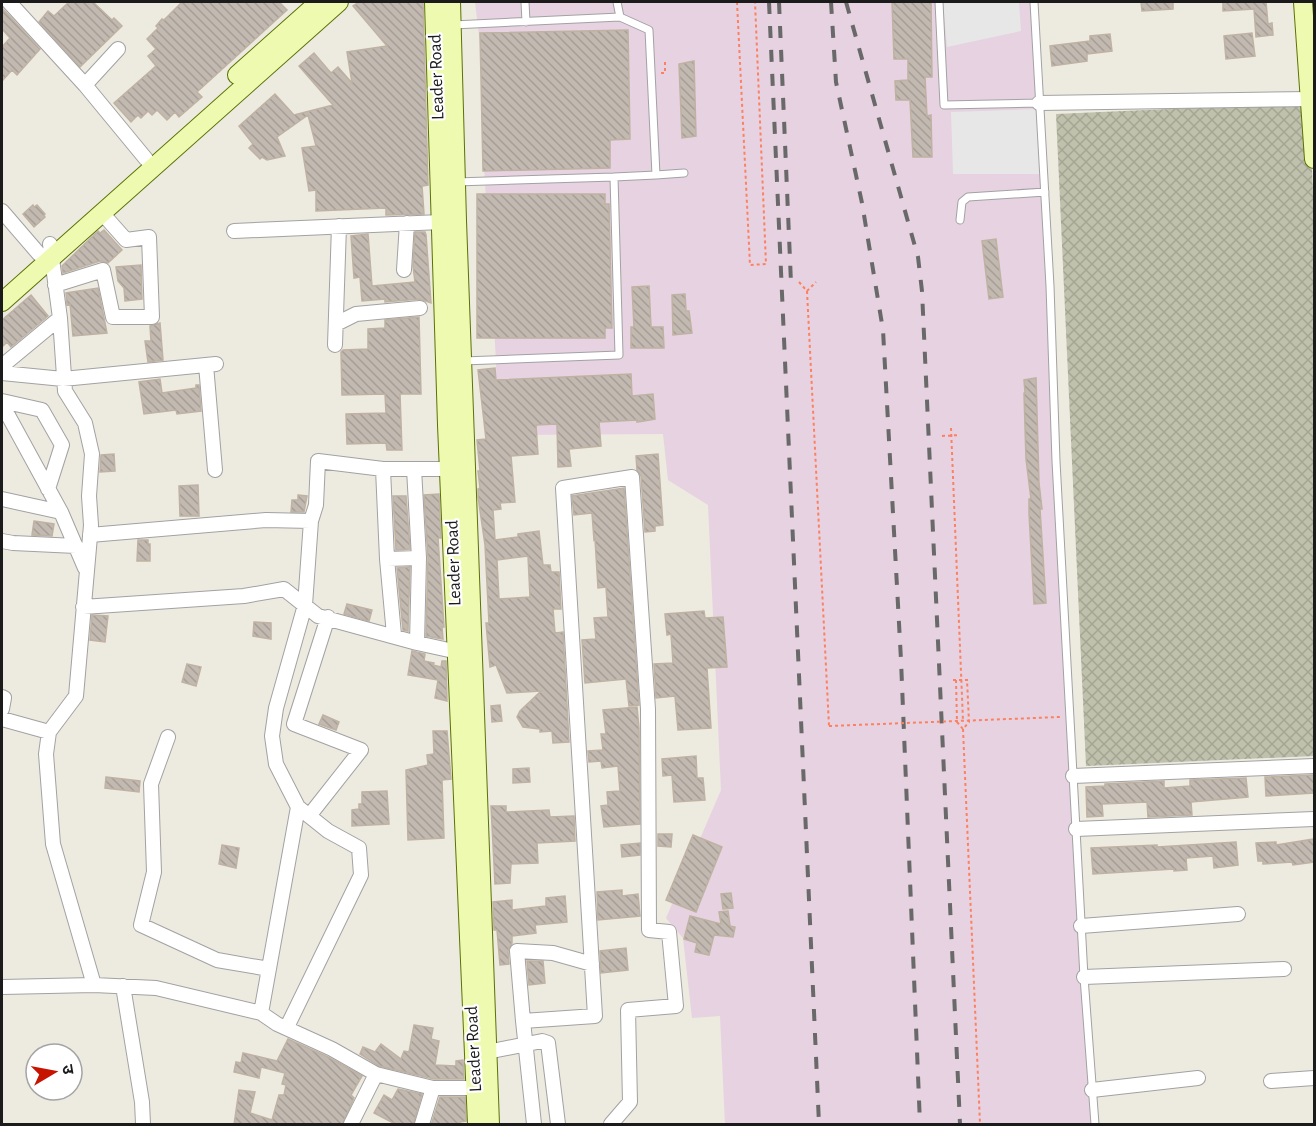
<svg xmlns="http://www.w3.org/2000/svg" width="1316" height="1126" viewBox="0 0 1316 1126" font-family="'Alegreya Sans','Noto Sans Devanagari',sans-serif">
	<defs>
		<pattern id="construction-cross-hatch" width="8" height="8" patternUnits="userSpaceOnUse" patternTransform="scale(1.5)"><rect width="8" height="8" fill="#bfc1ac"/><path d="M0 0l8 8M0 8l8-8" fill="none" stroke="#a4a593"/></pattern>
		<pattern id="building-back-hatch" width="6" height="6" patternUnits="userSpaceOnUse" patternTransform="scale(1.5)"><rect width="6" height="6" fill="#c2b9b0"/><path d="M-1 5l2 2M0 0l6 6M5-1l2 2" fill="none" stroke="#a69e97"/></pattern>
	</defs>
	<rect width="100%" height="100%" fill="#edeae0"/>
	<path fill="#e6d2e0" d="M475 2H1033L1042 212 1086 991 1091 1124H725L720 1016 692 1018 683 938 666 918 721 790 708 505 668 480 663 434 497 435 496 360 482 134 481 52Z"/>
	<path fill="url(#construction-cross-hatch)" d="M1309 103 1314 215V756L1086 766 1056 114Z"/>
	<path fill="#e7e7e7" d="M943 2H1019L1021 31 947 47Z
		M1038 109 1040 174H953L951 112Z"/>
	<path fill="url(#building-back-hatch)" stroke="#bfb2a2" stroke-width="1.5" fill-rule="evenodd" d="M69 2H93L112 20 114 18 122 26 80 67 39 22 48 11 54 16Z
		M182 2H279L287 10 197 92 202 97 179 117 175 112 167 120 157 110 152 115 148 111 141 118 138 115 131 122 114 103 156 66 148 56 156 49 147 39 158 28 156 26 162 19 164 20Z
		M359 2H423L428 185 422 186 424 214 386 215V208L316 211V190L309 191 302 148 316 146 308 115 277 137 285 156 267 160 262 157 260 159 249 148 253 144 239 126 275 94 294 115 333 105 299 66 314 53 331 73 338 67 352 83 347 52 387 46 353 6Z
		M892 2H931L932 77H925L927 116 931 115 932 157H913L910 100H896L895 81 908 80V59H894Z
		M1141 2H1173V9L1142 11Z
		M1223 2H1266L1268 24 1272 23 1273 35 1256 37 1254 9 1223 11Z
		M2 8 40 49 17 75 12 70 2 81V47L10 38 2 29Z
		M628 30 630 139 610 140V168L483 171 480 33Z
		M1252 33 1255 56 1226 59 1224 36Z
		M1110 34 1112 51 1087 54V61L1052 66 1050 46 1090 41V36Z
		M694 61 696 136 682 138 679 64Z
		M477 194H605V204H609L612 328H605V338H477Z
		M33 205 34 207 37 205 45 214 44 215 45 217 34 227 23 214Z
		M104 230 122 250 108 263 100 261 63 273 62 266 98 231 100 233Z
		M415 232H425L426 235 431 303 420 299 385 302V299L362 301 360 277 354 278 351 236 368 234 372 286 415 282 413 266Z
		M996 239 1003 297 989 299 982 241Z
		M141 265 142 299 125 301 124 288 118 281 116 267Z
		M649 286 651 327H663L664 348H631V327H634L632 287Z
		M98 288 107 333 73 336 70 304 67 305 66 293Z
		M685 294 686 311H689L692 333 673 335 672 295Z
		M31 295 48 316 11 347 7 342 2 347V320Z
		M419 317 421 394H400L402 450H387L386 443 347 444 346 414 386 413 385 394 342 395 341 352 343 350 368 349V329L385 328V320Z
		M160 323 163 360 148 362 145 341H151L150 326Z
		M495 368 496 380 631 374 632 396 653 394 655 419 637 422V420L599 422 601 446 569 449 571 466 558 467 557 424 536 425 538 454 511 456 515 502 500 503 501 509 493 510 495 540 518 537V534L539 531 543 565H550L551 572H559L561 609H553L555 633 563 632 569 742 553 743 552 731 540 732V729L523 727 517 717 520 711 541 691 507 693 496 665 490 667 486 623H489L485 545 478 497V489L480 488 478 471H480L477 440 486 439 478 370ZM528 556 530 597 499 599 497 560Z
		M1036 378 1039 483 1042 509H1040L1046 603 1034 604 1029 513V499H1031L1026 459 1024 393 1025 392 1024 380Z
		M160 379 162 393 196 388V385H199L201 411 177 414 176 410 144 414 139 382Z
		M114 454 115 471 100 472 101 455Z
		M658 454 663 525 655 526V531L645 532 641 476 637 470 636 456Z
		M198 485 199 516H180L179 486Z
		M624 488 639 705 629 706 626 679 585 683 582 640 596 639 594 618 608 617 606 587 598 588 595 539 594 540 592 513 574 515 572 496Z
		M439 494 441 538H438L444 627H442L443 639 426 636 428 558 424 495Z
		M298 495 307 496 304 512H291L292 500H298Z
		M393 496H406L410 549 396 550Z
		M34 521 54 524 52 536 32 535Z
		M138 540H148V544H150V561H137Z
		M410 567 408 631 403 630 397 568Z
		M347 604 372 610 369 621 344 614Z
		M704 611 705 618 723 617 727 667 707 668 711 728 678 730 675 696 656 698 654 664 673 663 671 634 667 635 665 614Z
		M92 615 108 616 105 642 90 640Z
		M254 622 271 623V639L253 636Z
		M412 651 425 654 424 661 434 663 433 665 441 667 442 661H446L447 701 435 698 438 680 408 675Z
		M187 664 201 667 196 686 182 682Z
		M500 705 502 721 492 722 491 706Z
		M637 707 639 728 640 824 604 827 601 806 608 805 607 792 620 791 618 766 602 768 601 761 589 762 588 751 603 750 601 734H606L603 710Z
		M323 715 339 722 336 730 319 724Z
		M433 731H447L451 779 442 780 444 838 408 840 406 770 428 765 427 755 434 754Z
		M696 756 697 778H703L705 800 674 802 672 775 663 776 662 759Z
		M529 768 530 782 513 783V769Z
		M1314 775V793L1266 796 1265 777Z
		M106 777 140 781 139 792 105 788Z
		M1246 778 1248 797 1191 802 1192 815 1148 817 1147 802 1102 804 1103 816 1087 817 1086 787 1105 786V784L1164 781V788L1190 786V780Z
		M387 791 389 824 352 826V810L359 809V804H362V792Z
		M491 806H506V812L549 810 550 817 574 816 575 841 537 843 538 863 511 864 510 883 495 884Z
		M658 834H672L671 847 658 846Z
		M693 835 722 847 696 912 666 900Z
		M1314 839V862L1293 865 1292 862 1263 864V861H1258L1256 843 1276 842V845Z
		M1236 842 1238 865 1214 868 1213 856 1186 858 1187 870 1174 871V869L1093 874 1091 848 1157 845V847Z
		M640 843V855L622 857 621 845Z
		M222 845 239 848 236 868 219 864Z
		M622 890V896L638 894 640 916 598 920 597 892Z
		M731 893 733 908 723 909 721 894Z
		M565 896 567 922 535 925 536 933 512 936V943L508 951 509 964 500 965 497 930H494L493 902 512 900V910L546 906V898Z
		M728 911 730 926 735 927 733 937 714 935 709 955 695 952 697 943 684 939 690 916 721 924 719 912Z
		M626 948 628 970 601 973 600 951Z
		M527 961H543L545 983 529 985Z
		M414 1025 433 1028 431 1039 439 1041 435 1065 456 1066V1061L463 1060 464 1079H434L379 1066 360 1054 363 1047 375 1052 381 1044 401 1059 404 1051 409 1052Z
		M288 1039 328 1057 362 1076 351 1095 354 1098 342 1125H234L239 1090 255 1092 250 1113 272 1120 279 1095H284L286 1085 282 1084 285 1073 261 1067 259 1078 234 1072 236 1062 241 1063 243 1053 277 1061Z
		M398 1089 422 1094 413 1125H397L374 1113 384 1095 392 1100Z
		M440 1097H465L466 1121 460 1122V1125H431Z"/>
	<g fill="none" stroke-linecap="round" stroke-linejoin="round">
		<g stroke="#a2a2a2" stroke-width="9">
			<path id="lane" d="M525 2 526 22
				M617 2 620 17
				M939 2 944 105 1039 103
				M1034 2 1050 286 1056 461 1084 977 1095 1124
				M453 25 620 17 649 30 656 175 684 173
				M614 177 656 175
				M456 182 614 177 619 355 463 361
				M960 220 962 202 968 197 1045 192"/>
		</g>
		<g stroke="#a2a2a2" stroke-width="16">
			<path id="street" d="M9 2 85 85 146 159
				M85 85 118 49
				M1039 103 1311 99
				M2 211 39 254
				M234 231 441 222
				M50 244 60 318 65 391 85 423 92 454 89 496 91 525 76 696 49 732 46 754 53 844 94 985
				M404 270 407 223
				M55 285 103 270 113 317H152L149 237 126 240 102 213
				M336 324 356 314 420 308
				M335 345 339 226
				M206 365 215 470
				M2 366 60 318
				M2 373 63 379 216 364
				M2 401 42 410 62 445 48 489
				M2 407 9 417 61 512 85 568
				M383 469 387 559 394 635
				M414 469 419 558 417 643
				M2 499 61 512
				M90 535 266 520 311 521
				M2 541 13 543 76 546
				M387 559 419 558
				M83 607 244 596 284 589 318 616 417 643 458 652
				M2 697 4 698 2 709
				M2 719 49 732
				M168 737 151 784 154 872 141 925 217 960 269 969
				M1073 776 1314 766
				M309 816 361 750 294 724 328 617
				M1076 829 1314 819
				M1081 926 1238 914
				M1084 977 1284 969
				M123 986 142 1102 143 1124
				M2 987 94 985 156 988 261 1013 277 1024 332 1049 376 1074 433 1088H476
				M261 1013 298 807
				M523 1021 517 951 553 953 592 964
				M287 1027 361 875 359 848 328 831 298 807 276 764 272 736 276 708 305 605 311 521 316 505 318 461 383 469H450
				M487 1052 542 1041 548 1043 558 1124
				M1271 1081 1314 1078
				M1092 1090 1198 1078
				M351 1124 376 1074
				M422 1124 433 1088
				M534 1124 523 1021 595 1016 563 488 632 477 648 709 649 930 669 932 676 1006 628 1010 630 1102 611 1124"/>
		</g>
		<g stroke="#5a7203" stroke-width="20">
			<path id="secondary" d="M434 2 447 425 477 1124
				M451 2 457 221 490 1124
				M1303 2 1314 159
				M237 75 319 2
				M2 302 339 2"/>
		</g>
		<path stroke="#fc8162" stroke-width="2" stroke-dasharray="3 3" stroke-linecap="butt" d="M737 2 750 265 766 264 755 2
			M661 73H665V62
			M799 282 807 291 829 726
			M807 291 816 282
			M951 428 963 721
			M942 436 960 435
			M953 680H970
			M956 680 957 722 963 729 969 722 967 680
			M963 729 980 1124"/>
		<use href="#lane" stroke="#fff" stroke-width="7"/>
		<use href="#street" stroke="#fff" stroke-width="14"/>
		<use href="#secondary" stroke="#effab1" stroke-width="18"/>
		<path stroke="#696969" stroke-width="4" stroke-dasharray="12 12" stroke-linecap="butt" d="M769 2 819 1124
			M779 2 791 283
			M831 2 836 82 862 203 883 330 901 660 920 1124
			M846 2 918 257 922 291 960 1124"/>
		<path stroke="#fc8162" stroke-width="2" stroke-dasharray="3 3" stroke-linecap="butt" d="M829 726 1060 717"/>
	</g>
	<g text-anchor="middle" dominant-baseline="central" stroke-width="4.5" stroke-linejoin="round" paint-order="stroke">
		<g font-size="18" fill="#1b1b1b" stroke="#fff">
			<text transform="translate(437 77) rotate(-92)">Leader Road</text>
			<text transform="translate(454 563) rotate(-92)">Leader Road</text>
			<text transform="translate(474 1049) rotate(-93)">Leader Road</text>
		</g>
	</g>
	<rect width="1316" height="1126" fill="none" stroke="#1b1b1b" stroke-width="6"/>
	<g transform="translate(54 1072) rotate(80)"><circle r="28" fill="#ffffff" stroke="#a4a4a4" stroke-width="1.5"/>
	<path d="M0-4.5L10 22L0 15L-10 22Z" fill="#c61400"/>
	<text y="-9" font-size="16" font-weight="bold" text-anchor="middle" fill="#1b1b1b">उ</text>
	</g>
</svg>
